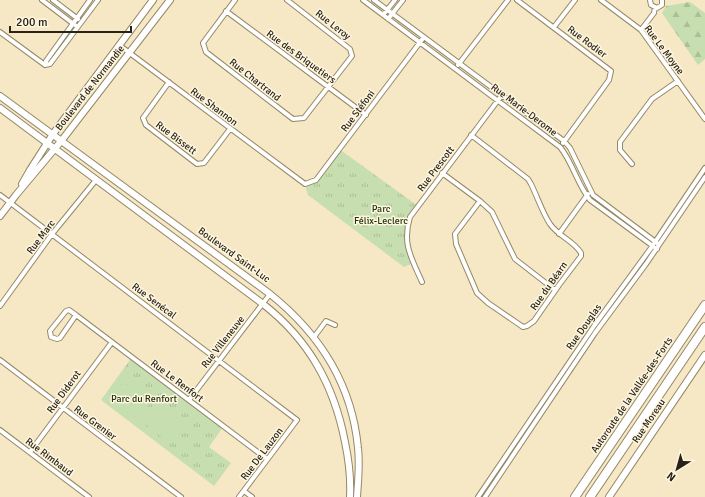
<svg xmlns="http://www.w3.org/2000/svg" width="705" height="497" viewBox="0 0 705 497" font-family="Signika,sans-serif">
	<defs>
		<pattern id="grass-tufts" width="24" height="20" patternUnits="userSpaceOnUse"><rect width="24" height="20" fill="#c7deb0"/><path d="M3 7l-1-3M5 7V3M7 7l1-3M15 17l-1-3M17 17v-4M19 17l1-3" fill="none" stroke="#abbe97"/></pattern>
		<pattern id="forest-firs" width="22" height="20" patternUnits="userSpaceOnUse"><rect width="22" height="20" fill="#c7deb0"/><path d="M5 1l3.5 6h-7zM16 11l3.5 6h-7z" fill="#abbe97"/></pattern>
	</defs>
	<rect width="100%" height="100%" fill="#f6e8c5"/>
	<path fill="url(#grass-tufts)" d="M339 149 418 206C401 229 408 237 413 263L404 267 308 195 305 184 311 183Z
		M132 357 223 427 209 447 231 463 214 486 101 400Z"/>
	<path fill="url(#forest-firs)" d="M690 2 705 13V59L698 65 662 13 666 6Z"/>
	<path fill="#c7deb0" d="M124 382 151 402 138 419 111 399Z
		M154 404 181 425 168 442 141 421Z"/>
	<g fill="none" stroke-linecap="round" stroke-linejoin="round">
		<g stroke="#948867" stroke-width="6">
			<path id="street" d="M42 0 75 25
				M53 0 78 19
				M90 0 46 61 45 65 50 64 98 0
				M235 0 203 43 206 52 293 119 304 118 352 56 350 49 287 0
				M363 0 560 147C573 163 577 184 590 200L657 249
				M374 0 564 141 570 148 593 195 657 243
				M517 0 611 71 609 80 563 143
				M601 0 641 30 705 119
				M650 0 651 5 657 8 662 5V0
				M226 11 366 115
				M383 15 395 0
				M388 19 403 0
				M554 27 575 0
				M641 30 654 13 655 7
				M0 32 45 65
				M119 45 305 184 316 180 424 37
				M458 65 508 0
				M169 82 143 118 146 125 197 164 204 163 230 129
				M471 135 528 179 531 184C537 196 543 214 550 224 558 236 574 241 581 253V256L559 285 534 321 527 326 523 327 488 303 477 293 456 244 455 234 480 201
				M632 164 620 150V142L652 99 678 81
				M442 173 480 201 492 212 515 259 555 290
				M0 195 297 420 239 497
				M559 234 588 194
				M422 282C411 257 402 244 410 217L502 95
				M0 306 52 234 96 180
				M76 315 60 338 57 339 51 337 50 331 66 311 69 310 76 315 267 459
				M314 337 326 321 335 325
				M0 360 181 497
				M189 400 270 294
				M0 430 89 497
				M30 452 112 342
				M244 491 252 497
				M478 497 594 326 651 248 705 168
				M485 497 595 333 646 264 705 177"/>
		</g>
		<g stroke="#948867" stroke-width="8">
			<path id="secondary" d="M0 96 270 294C320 334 352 384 358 448 360 465 358 481 357 497
				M0 108 263 304C309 340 334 385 345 442 349 461 351 478 350 497
				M22 184 30 170 53 134 153 0
				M0 216 16 195 62 140 170 0
				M609 497 705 355"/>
		</g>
		<g stroke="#948867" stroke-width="10">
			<path id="highway" d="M575 497 705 305
				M590 497 705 327"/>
		</g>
		<use href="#street" stroke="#fff" stroke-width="4"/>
		<use href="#secondary" stroke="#fff" stroke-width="6"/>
		<use href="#highway" stroke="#fff" stroke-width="8"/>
	</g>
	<g text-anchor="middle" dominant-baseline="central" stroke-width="3" stroke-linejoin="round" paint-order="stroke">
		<g font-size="10" fill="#282316" stroke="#fef6e1">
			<text transform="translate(333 25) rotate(38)">Rue Leroy</text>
			<text transform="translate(587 42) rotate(37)">Rue Rodier</text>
			<text transform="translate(664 50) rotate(53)">Rue Le Moyne</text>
			<text transform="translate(301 57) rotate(36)">Rue des Briquetiers</text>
			<text transform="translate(255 80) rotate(38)">Rue Chartrand</text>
			<text transform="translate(90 88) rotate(-52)">Boulevard de Normandie</text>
			<text transform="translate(214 107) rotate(37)">Rue Shannon</text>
			<text transform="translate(524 110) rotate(37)">Rue Marie-Derome</text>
			<text transform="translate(358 111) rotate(-53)">Rue Stéfoni</text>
			<text transform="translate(176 138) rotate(37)">Rue Bissett</text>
			<text transform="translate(436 169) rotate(-53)">Rue Prescott</text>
			<text transform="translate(41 237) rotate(-53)">Rue Marc</text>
			<text transform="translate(234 255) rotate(36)">Boulevard Saint-Luc</text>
			<text transform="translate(549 286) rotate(-55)">Rue du Béarn</text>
			<text transform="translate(154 301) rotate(37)">Rue Senécal</text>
			<text transform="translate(584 327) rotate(-55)">Rue Douglas</text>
			<text transform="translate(223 342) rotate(-52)">Rue Villeneuve</text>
			<text transform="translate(177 381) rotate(37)">Rue Le Renfort</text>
			<text transform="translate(64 392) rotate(-54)">Rue Diderot</text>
			<text transform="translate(632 395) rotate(-56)">Autoroute de la Vallée-des-Forts</text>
			<text transform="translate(649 421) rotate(-56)">Rue Moreau</text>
			<text transform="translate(95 423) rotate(37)">Rue Grenier</text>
			<text transform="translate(262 454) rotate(-53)">Rue De Lauzon</text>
			<text transform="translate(49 457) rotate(37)">Rue Rimbaud</text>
		</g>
		<g font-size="10" fill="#1f3107" stroke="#fef6e1">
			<text x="381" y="209">Parc<tspan x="381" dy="12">Félix-Leclerc</tspan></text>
			<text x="144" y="399">Parc du Renfort</text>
		</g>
	</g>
	<g transform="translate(677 469) rotate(217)" stroke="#fef6e1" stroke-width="3" paint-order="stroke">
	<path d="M0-3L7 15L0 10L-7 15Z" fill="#282316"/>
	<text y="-6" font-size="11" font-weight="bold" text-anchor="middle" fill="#282316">N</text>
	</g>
	<path d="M10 26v6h121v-6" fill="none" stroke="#282316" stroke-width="2"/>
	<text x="16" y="26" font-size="12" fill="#282316" stroke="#fef6e1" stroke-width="3" paint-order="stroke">200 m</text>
</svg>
